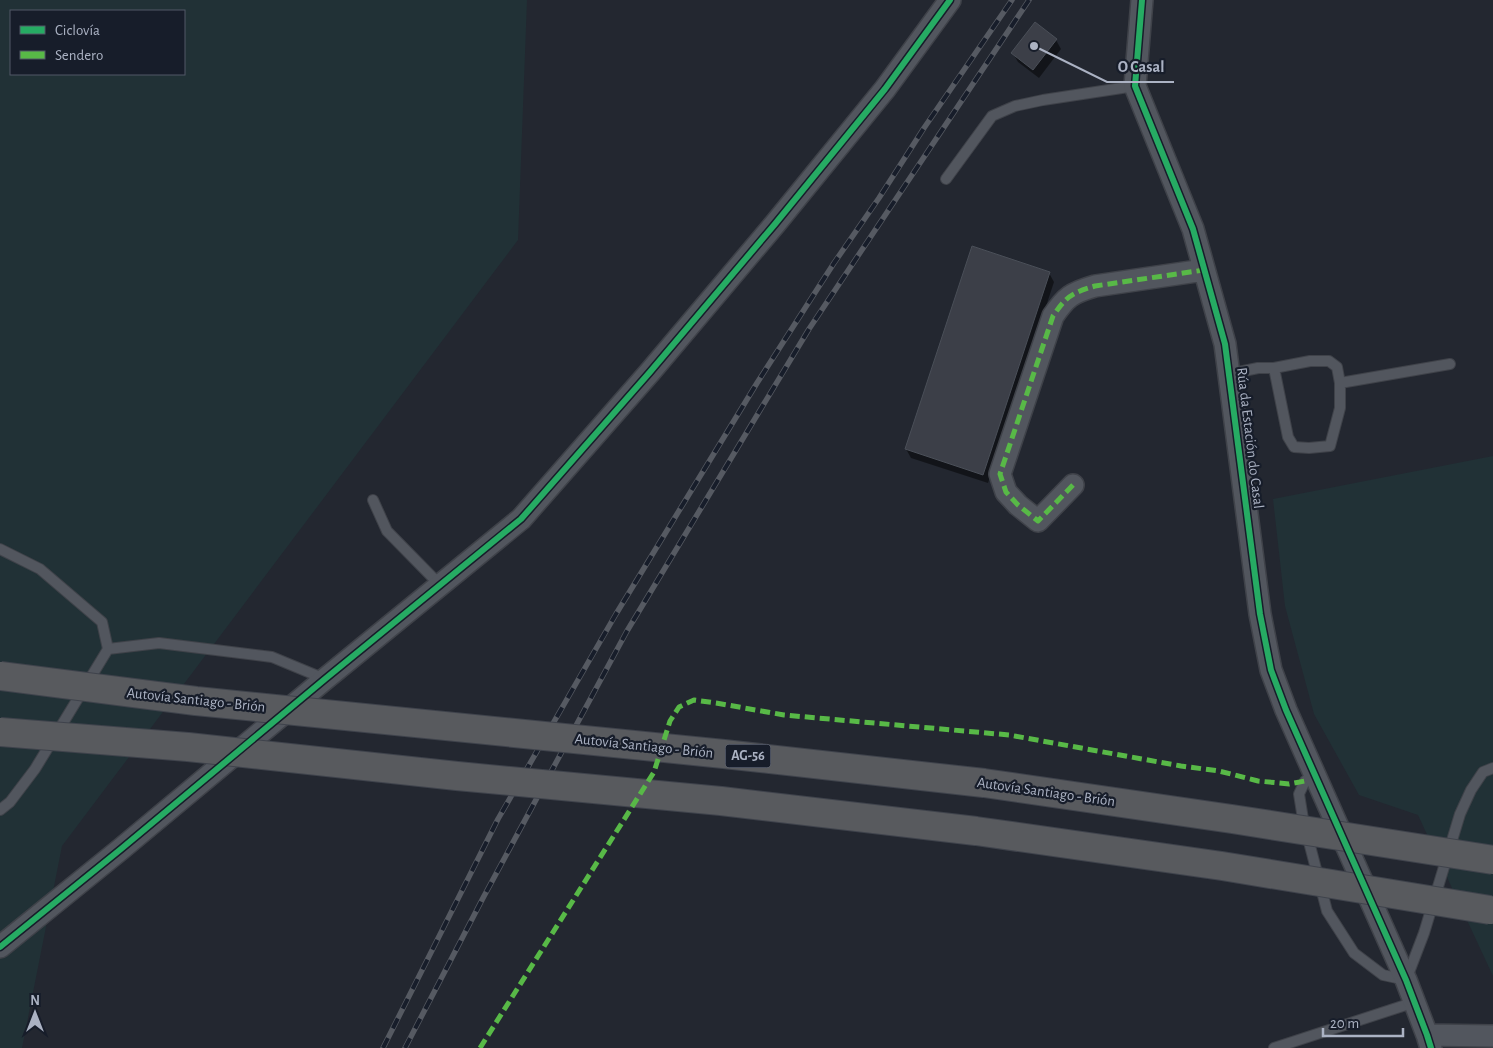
<svg xmlns="http://www.w3.org/2000/svg" width="1493" height="1048" viewBox="0 0 1493 1048" font-family="'Alegreya Sans',sans-serif">
	<rect width="100%" height="100%" fill="#232730"/>
	<path fill="#213136" fill-rule="evenodd" d="M0 0H527L518 240 62 846 22 1048H0ZM11 11H184V74H11Z
		M1493 456V976L1418 815 1359 795 1314 714 1285 606 1273 499Z"/>
	<path fill="#0007" d="M1056 40 1061 49 1039 78 1018 62 1013 53Z
		M1049 273 1054 282 988 483 911 458 906 449Z"/>
	<path fill="#3c3f48" stroke="#4a4f58" d="M1035 22 1057 39 1033 70 1011 53Z
		M972 246 1050 272 983 475 905 449Z"/>
	<g fill="none" stroke-linecap="round" stroke-linejoin="round">
		<g stroke="#3f4249" stroke-width="12">
			<path id="service" d="M946 179 992 116 1015 106 1043 100 1135 86
				M1229 374 1258 368H1274L1288 437 1294 447 1309 448 1330 446 1340 408V383L1337 367 1329 361H1310L1274 368
				M1340 383 1450 364
				M373 500 387 531 440 585
				M0 549 40 569 102 622 108 649 35 769 10 802 0 810
				M108 649 159 643 272 657 325 679
				M1314 775 1305 781 1299 794 1303 819 1327 911 1354 953 1383 975 1406 980 1424 933 1460 814 1471 790 1483 772 1493 768
				M1274 1048 1415 1002"/>
		</g>
		<g stroke="#3f4249" stroke-width="24">
			<path id="minor" d="M1142 0 1135 86 1193 229 1225 344 1260 614 1271 670 1286 710 1406 980 1427 1035 1431 1048
				M1073 485 1038 521 1018 505 1006 492 1000 474 1053 316C1066 297 1071 293 1095 286L1204 270
				M0 947 121 849 325 679 521 519 650 372 775 224 885 89 950 0
				M1427 1035 1493 1036"/>
		</g>
		<use href="#service" stroke="#52565e" stroke-width="10"/>
		<use href="#minor" stroke="#52565e" stroke-width="21"/>
		<g stroke="#565a62" stroke-width="5.5">
			<path id="rail" d="M383 1048 498 819 616 614 757 383 834 263 879 198 924 128 1012 0
				M405 1048 483 898 627 631 809 329 1029 0"/>
		</g>
		<use href="#rail" stroke="#171d2a" stroke-width="4" stroke-dasharray="11" stroke-linecap="butt"/>
		<g stroke="#3f434c" stroke-width="30" stroke-linecap="butt">
			<path id="motorway-bridge" d="M0 676 196 701 724 754 984 783 1232 819 1493 860
				M0 732 188 747 457 776 721 801 976 831 1222 866 1490 910"/>
		</g>
		<use href="#motorway-bridge" stroke="#585a5e" stroke-width="28"/>
		<path stroke="#58b947" stroke-width="5" stroke-dasharray="10 5" stroke-linecap="butt" d="M1073 485 1038 521 1018 505 1006 492 1000 474 1053 316C1066 297 1071 293 1095 286L1204 270
			M480 1048 654 772 670 721 679 707 694 700 716 703 784 715 1009 735 1181 766 1219 771 1258 781 1289 784 1305 781"/>
		<g stroke="#171d2a" stroke-width="9">
			<path id="cycleway" d="M1142 0 1135 86 1193 229 1225 344 1260 614 1271 670 1286 710 1406 980 1427 1035 1431 1048
				M0 947 121 849 325 679 521 519 650 372 775 224 885 89 950 0"/>
		</g>
		<use href="#cycleway" stroke="#26ab63" stroke-width="6"/>
	</g>
	<g text-anchor="middle" dominant-baseline="central" stroke-width="4.5" stroke-linejoin="round" paint-order="stroke">
		<rect fill="#171d2a" stroke="#7f8595" stroke-width="1" x="725.5" y="744.5" width="45" height="23" rx="4"/>
		<g font-size="14" font-weight="bold" fill="#abb2c3">
			<text x="748" y="756">AG-56</text>
		</g>
		<g font-size="15" fill="#abb2c3" stroke="#171d2a">
			<text transform="translate(1250 438) rotate(83)">Rúa da Estación do Casal</text>
			<text transform="translate(196 700) rotate(6)">Autovía Santiago - Brión</text>
			<text transform="translate(644 746) rotate(6)">Autovía Santiago - Brión</text>
			<text transform="translate(1046 792) rotate(8)">Autovía Santiago - Brión</text>
		</g>
	</g>
	<path fill="none" stroke="#abb2c3" stroke-width="2" d="M1034 46L1107 82H1174"/>
	<circle fill="#abb2c3" stroke="#171d2a" stroke-width="2" cx="1034" cy="46" r="5"/>
	<g font-size="16" text-anchor="middle" font-weight="bold" fill="#abb2c3" stroke="#171d2a" stroke-width="4.5" stroke-linejoin="round" paint-order="stroke">
		<text x="1141" y="72">O Casal</text>
	</g>
	<rect x="10" y="10" width="175" height="65" fill="#171d2a" stroke="#525967"/>
	<rect x="20" y="26" width="25" height="8" fill="#26ab63" stroke="#525967"/>
	<text x="55" y="35" font-size="15" fill="#abb2c3">Ciclovía</text>
	<rect x="20" y="51" width="25" height="8" fill="#58b947" stroke="#525967"/>
	<text x="55" y="60" font-size="15" fill="#abb2c3">Sendero</text>
	<g transform="translate(35 1013)" stroke="#171d2a" stroke-width="4" paint-order="stroke">
	<path d="M0-4L9 19L0 12L-9 19Z" fill="#abb2c3"/>
	<text y="-8" font-size="14" font-weight="bold" text-anchor="middle" fill="#abb2c3">N</text>
	</g>
	<path d="M1323 1028v8h80v-8" fill="none" stroke="#abb2c3" stroke-width="2.5"/>
	<text x="1330" y="1028" font-size="15" fill="#abb2c3" stroke="#171d2a" stroke-width="4" paint-order="stroke">20 m</text>
</svg>
